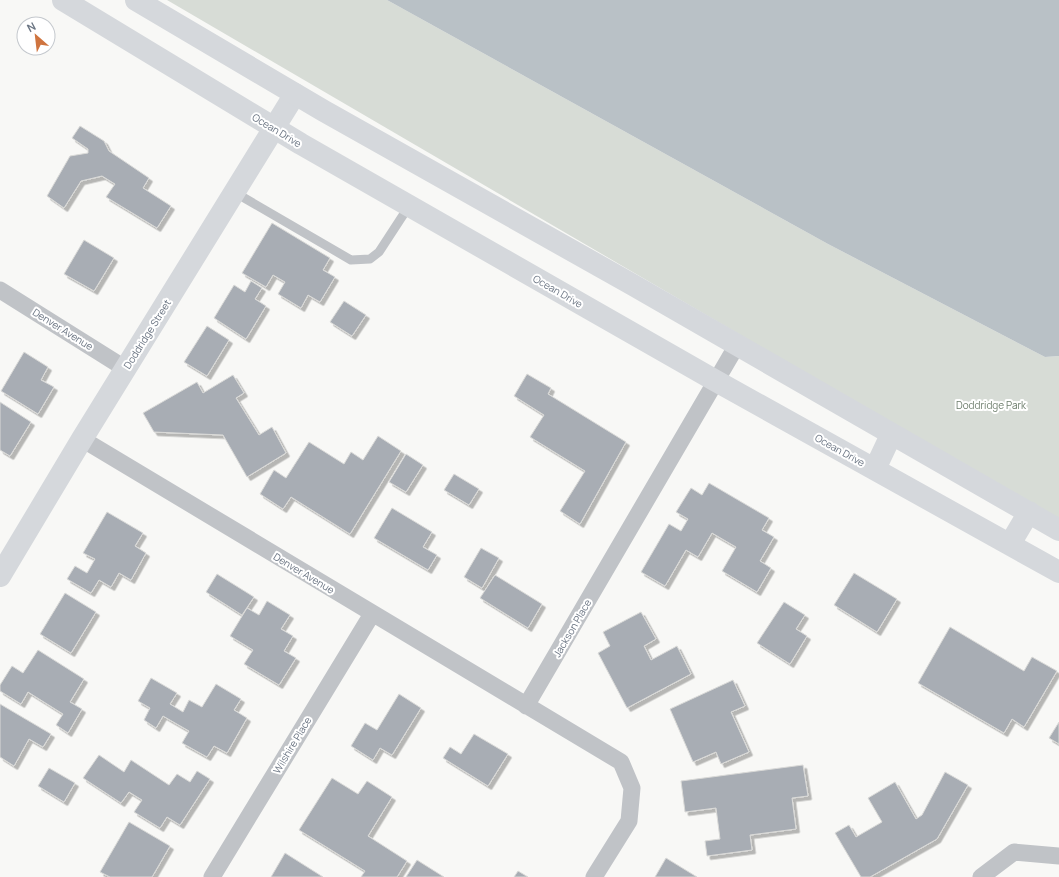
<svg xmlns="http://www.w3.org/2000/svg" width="1059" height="877" viewBox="0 0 1059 877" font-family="Manrope,sans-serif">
	<defs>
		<filter id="shadow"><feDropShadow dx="3.5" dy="3.5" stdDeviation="0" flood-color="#0004"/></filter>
	</defs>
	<rect width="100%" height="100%" fill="#f8f8f6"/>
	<path fill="#d7dcd6" d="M167 0H387L828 244 1045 357 1059 356V521Z"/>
	<path fill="#b9c1c6" d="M387 0H1059V356L1045 357 828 244Z"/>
	<path fill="#a8adb4" stroke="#dadad8" filter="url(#shadow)" d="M80 126 104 141 109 151 149 178 143 188 171 206 157 228 106 197 115 184 102 176 81 181 64 208 47 196 70 156 88 153V149L72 138Z
		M272 223 330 258 323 270 335 277 320 302 308 295 301 308 278 294 285 282 273 275 266 287 242 273Z
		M84 240 114 258 94 291 64 274Z
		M251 281 262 288 255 299 266 306 246 339 214 318 234 285 245 292Z
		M344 301 366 315 352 336 330 322Z
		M207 326 229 340 207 376 184 362Z
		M24 352 48 367 41 380 54 387 38 414 1 391Z
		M527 374 551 388 548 394 626 442 580 524 560 511 585 471 530 437 544 415 514 396Z
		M233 375 244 393 236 398 259 435 272 427 286 453 247 477 223 435 154 432 143 413 197 382 203 393Z
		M0 402 31 422 10 456 0 450Z
		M378 436 401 451 350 534 291 497 283 509 260 494 274 470 286 478 309 442 344 464 351 452 363 460Z
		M406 454 423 465 406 492 389 482Z
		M454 474 479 489 469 505 444 490Z
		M709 483 769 518 762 530 774 537 760 561 771 568 757 592 722 571 736 547 712 533 698 557 686 550 665 586 641 572 669 524 681 531 688 519 676 512 691 488 702 495Z
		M392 508 432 532 423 547 437 555 428 570 374 538Z
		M107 512 143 533 135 546 146 553 131 580 119 573 111 587 99 580 91 593 67 579 75 566 87 573 95 559 83 553Z
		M481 548 499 558 482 588 464 577Z
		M854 573 897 599 877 632 834 605Z
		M217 574 254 597 242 615 206 592Z
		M495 575 542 604 528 628 480 598Z
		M65 593 96 612 71 653 40 634Z
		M267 601 290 615 281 629 293 636 284 651 296 658 279 685 244 664 253 650 230 636 247 608 259 615Z
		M784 602 805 615 796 629 807 636 790 664 757 643Z
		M641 612 656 639 644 646 651 660 677 646 691 674 627 708 598 653 610 646 603 632Z
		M950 627 1024 671 1032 657 1057 671 1024 727 1012 719 1004 733 918 683Z
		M38 650 84 679 70 702 82 709 68 733 56 725 63 714 28 692 21 704 0 691V685L12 666 23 673Z
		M151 678 177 693 170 704 183 712 189 700 202 707 216 684 241 699 234 710 247 718 227 753 214 746 207 757 182 743 189 731 163 716 156 728 144 720 150 708 138 701Z
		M733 680 745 706 731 712 749 752 721 764 716 752 693 762 670 709Z
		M399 694 421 708 392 755 380 748 373 760 351 746 365 723 377 730Z
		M0 704 51 734 43 747 29 739 14 766 0 757Z
		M1059 722V744L1049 738Z
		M474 734 508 754 488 786 443 758 450 747 461 754Z
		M99 755 124 772 131 760 169 785 177 774 190 782 197 771 210 779 180 825 167 817 160 828 134 812 142 800 129 792 121 803 83 778Z
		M803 765 808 796 792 798 796 829 750 835 752 850 707 856 705 841 720 839 716 808 685 812 681 781Z
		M49 768 75 783 64 802 38 786Z
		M945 772 968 785 937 839 870 877H861L835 833 849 825 856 837 882 822 868 798 895 782 916 819 922 815Z
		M332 778 358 794 367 781 392 797 368 836 407 861 397 877H361L365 871 299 830Z
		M129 822 170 846 152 877H110L100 872Z
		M285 853 323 877H271Z
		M666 858 697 877H655Z
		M417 860 444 877H406Z
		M518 871 528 877H514Z"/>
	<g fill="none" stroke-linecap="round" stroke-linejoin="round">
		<path stroke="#c0c3c7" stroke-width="9" d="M234 192 351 260 370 259 379 252 409 206"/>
		<path stroke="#c0c3c7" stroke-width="17" d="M0 290 126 369
			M82 439 621 762 632 788 629 821 594 877
			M526 706 737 345
			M212 877 372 614
			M981 877 1014 852 1059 856"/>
		<path stroke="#d5d8dc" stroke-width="22" d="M0 576 82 439 295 94"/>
		<path stroke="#d5d8dc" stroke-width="22" d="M63 0 301 144 716 381 1059 572
			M136 0 324 111 633 285 1059 530
			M875 469 891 435
			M1010 544 1029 512"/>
	</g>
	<g text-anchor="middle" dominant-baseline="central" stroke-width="4" stroke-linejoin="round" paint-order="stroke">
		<g font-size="10" fill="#6b7583" stroke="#fff">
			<text transform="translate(277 130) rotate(31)">Ocean Drive</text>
			<text transform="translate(558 291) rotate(30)">Ocean Drive</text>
			<text transform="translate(63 329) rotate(32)">Denver Avenue</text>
			<text transform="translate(147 334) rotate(-58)">Doddridge Street</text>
			<text transform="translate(840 450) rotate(29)">Ocean Drive</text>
			<text transform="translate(304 573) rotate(31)">Denver Avenue</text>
			<text transform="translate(572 628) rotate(-60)">Jackson Place</text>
			<text transform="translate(292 745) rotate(-59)">Wilshire Place</text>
		</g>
		<g font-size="10" fill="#6a7b69" stroke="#fff">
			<text x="991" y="405">Doddridge Park</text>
		</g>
	</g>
	<g transform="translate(36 36) rotate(332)"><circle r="19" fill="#ffffff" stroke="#c4c8cd"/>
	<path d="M0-3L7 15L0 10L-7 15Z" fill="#cf743f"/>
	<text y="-6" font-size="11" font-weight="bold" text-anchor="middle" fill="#6b7583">N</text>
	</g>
</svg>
